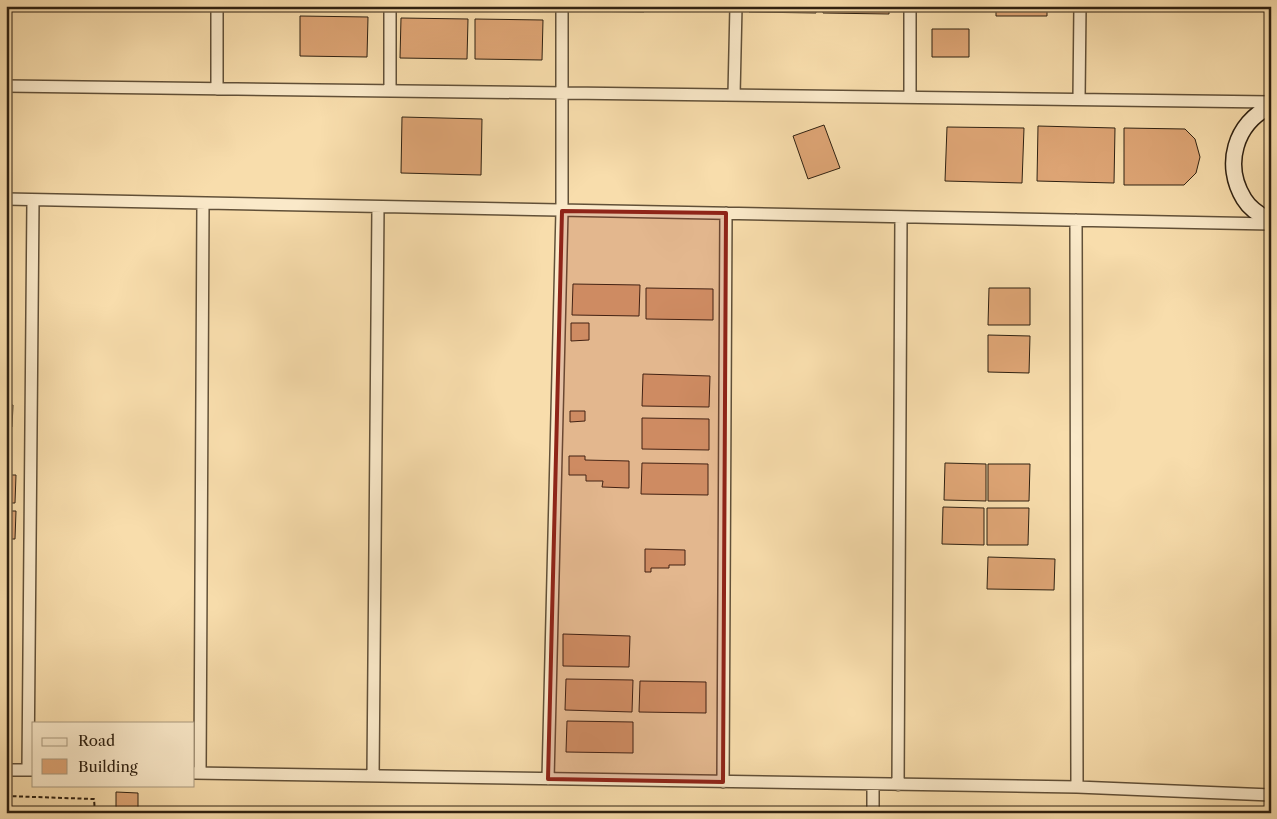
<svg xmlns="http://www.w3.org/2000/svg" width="1277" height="819" viewBox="0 0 1277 819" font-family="'Libre Caslon Text',serif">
	<rect width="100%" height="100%" fill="#f8ddac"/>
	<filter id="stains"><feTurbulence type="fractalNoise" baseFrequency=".004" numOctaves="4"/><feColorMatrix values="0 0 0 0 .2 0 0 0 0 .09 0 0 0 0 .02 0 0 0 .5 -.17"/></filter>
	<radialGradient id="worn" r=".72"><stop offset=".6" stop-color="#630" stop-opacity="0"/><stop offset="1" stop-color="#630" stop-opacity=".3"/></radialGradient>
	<path fill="#dea575" stroke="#2f2111" d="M128 6H196V9L128 8Z
		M578 6H644V12L577 11Z
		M651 6H718V11L651 10Z
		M749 6H816V13L749 12Z
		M823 6H889V14L823 13Z
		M996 6H1047V16H996Z
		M300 16 368 17 367 57 300 56Z
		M401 18 468 19 467 59 400 58Z
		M475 19 543 20 542 60 475 59Z
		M932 29H969V57H932Z
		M402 117 482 119 481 175 401 173Z
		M824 125 840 168 808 179 793 136Z
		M1038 126 1115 128 1114 183 1037 181Z
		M947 127 1024 128 1022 183 945 181Z
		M1124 128 1185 129 1195 139 1200 157 1196 173 1184 185H1124Z
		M573 284 640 285 639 316 572 315Z
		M646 288 713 289V320L646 319Z
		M989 288H1030V325H988Z
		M6 307H10V326H6Z
		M571 323H589V340L571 341Z
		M988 335 1030 336 1029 373 988 372Z
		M643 374 710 376 709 407 642 406Z
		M6 405H13L12 427H6Z
		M570 411H585V421L570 422Z
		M642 418 709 419V450L642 449Z
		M569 456H585V460L629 461V488L602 487 603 481H586V475H569Z
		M642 463 708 464V495L641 494Z
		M945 463 986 464V501L944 500Z
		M988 464H1030L1029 501H988Z
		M6 475H16L15 503H6Z
		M943 507 984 508V545L942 544Z
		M987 508H1029L1028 545H987Z
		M6 511H16L15 539H6Z
		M645 549 685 550V565H669V568H651V572H645Z
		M988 557 1055 559 1054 590 987 589Z
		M563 634 630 636 629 667 563 666Z
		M566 679 633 680 632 712 565 710Z
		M640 681 706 682V713L639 712Z
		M567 721 633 722V753L566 752Z
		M116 792 138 793V813H116Z"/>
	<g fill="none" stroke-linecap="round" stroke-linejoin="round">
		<g stroke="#615038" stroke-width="14">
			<path id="street" d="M6 86 1271 102
				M217 89V6
				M390 91V6
				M734 95 736 6
				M910 97V6
				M1079 99 1080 6
				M6 199 1271 224
				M1076 220 1077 787
				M6 770H34
				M28 770 33 200
				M194 773 1077 787 1271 795
				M200 773 203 203
				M373 776 378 207
				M548 779 562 211V6
				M723 782 726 213
				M873 784V813
				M898 785 901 217"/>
		</g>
		<g stroke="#2f2111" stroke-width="18">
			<path id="secondary" d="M1271 106C1235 123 1223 165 1244 199 1250 209 1261 216 1271 221"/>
		</g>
		<path stroke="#2f2111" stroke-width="2" stroke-dasharray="4 2.5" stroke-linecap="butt" d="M6 796 94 799 95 813"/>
		<use href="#street" stroke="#fae9c9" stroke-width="11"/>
		<use href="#secondary" stroke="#fae9c9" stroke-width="15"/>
	</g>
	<path fill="#8f2418" fill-opacity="0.2" stroke="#8f2418" stroke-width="4" stroke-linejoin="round" d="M562 211 726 213 723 782 548 779Z"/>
	<rect width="1277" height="819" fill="none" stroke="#f8ddac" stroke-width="25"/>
	<rect x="8" y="8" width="1262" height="804" fill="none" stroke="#2f2111" stroke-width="2.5"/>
	<rect x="12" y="12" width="1252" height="794" fill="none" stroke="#2f2111"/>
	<rect x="32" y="722" width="162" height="65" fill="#fae9c9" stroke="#a9997f"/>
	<rect x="42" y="738" width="25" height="8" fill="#fae9c9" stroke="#a9997f"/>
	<text x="78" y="746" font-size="15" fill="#2f2111">Road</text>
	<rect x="42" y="759" width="25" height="15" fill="#dea575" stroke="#a9997f"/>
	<text x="78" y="772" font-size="15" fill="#2f2111">Building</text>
	<rect width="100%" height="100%" filter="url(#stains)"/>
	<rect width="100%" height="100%" fill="url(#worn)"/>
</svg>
